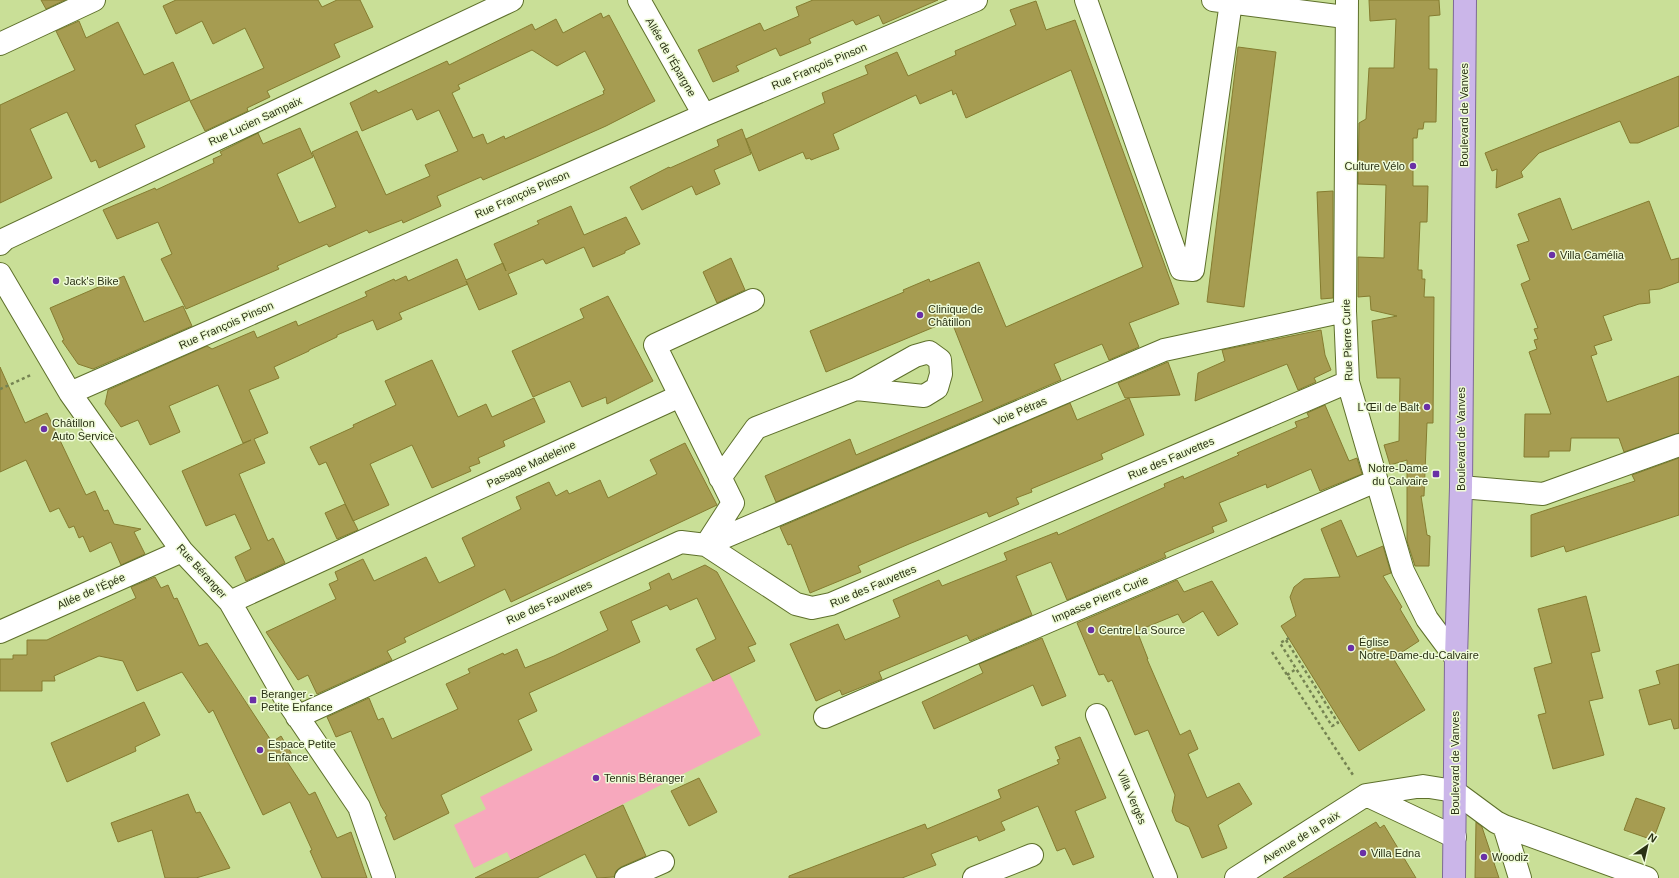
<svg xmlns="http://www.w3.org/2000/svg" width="1679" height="878" viewBox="0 0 1679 878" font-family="Helvetica,sans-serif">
	<rect width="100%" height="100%" fill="#c9df97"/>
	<path fill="#f7a8bd" d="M729 673 761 735 511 860 507 852 474 868 454 825 486 809 480 797Z"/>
	<path fill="#a69c51" stroke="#857c30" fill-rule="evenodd" d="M41 0H65L46 9Z
		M176 0H318L322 7 337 0H360L373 27 334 44 340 57 267 91 270 97 247 108 248 111 205 131 190 101 264 68 245 28 213 44 202 21 176 34 163 6Z
		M813 0H938L883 24 879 15 856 25 853 20 809 39 811 43 780 56 776 48 736 66 739 71 713 82 698 50 760 23 764 31 799 16 796 7Z
		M1369 0H1439L1440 15 1429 16V69H1437L1436 122H1424L1423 129H1418L1417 138H1413V186H1428L1427 222H1420L1418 270H1422V279H1425L1424 297H1434L1433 423H1427L1424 496H1421L1427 535 1430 536 1429 566H1415L1407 541V460L1390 465 1384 445 1399 441 1400 378H1377L1372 321 1397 316 1371 310 1370 296 1358 297V257L1384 258 1386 185 1358 184 1359 123 1366 119 1369 68H1394L1396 19 1370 21Z
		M1036 1 1046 30 1075 20 1179 304 1129 323 1139 347 1109 360 1102 344 1054 364 1061 380 776 502 765 476 850 439 856 455 983 401 951 320 826 372 810 331 904 292 903 290 929 279 930 282 979 262 1006 327 1143 267 1071 70 966 118 956 93 953 95 952 90 920 104 916 95 833 134 839 149 811 160 810 158 806 159 803 152 759 171 746 139 825 103 822 93 868 74 865 66 897 52 908 76 956 55 955 51 1016 25 1010 10Z
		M601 13 603 18 609 15 655 101 606 126 534 158 483 180 481 177 437 196 441 206 403 223 402 220 369 233 367 230 329 247 327 244 277 266 279 269 186 309 161 259 172 254 158 222 117 239 103 210 155 188 156 190 214 163 213 159 222 155 220 152 258 133 263 144 300 128 313 157 277 174 299 223 336 207 312 152 357 131 386 195 430 176 425 165 458 151 439 110 417 120 412 109 362 131 350 103 376 90 378 93 447 61 449 65 532 24 535 30 556 19 563 33ZM532 50 557 66 585 51 605 90 603 91 604 94 505 139 504 136 487 144 483 134 473 138 452 93 460 89 458 85Z
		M79 21 86 38 118 22 144 75 173 62 190 100 135 125 145 147 99 168 96 160 91 162 67 112 30 129 52 178 0 203V105L75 70 56 31Z
		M1238 47 1276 52 1244 307 1207 302Z
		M1679 76V126L1638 143H1630L1620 121 1539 153 1521 172 1523 177 1496 188 1497 169 1492 171 1485 153Z
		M742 129 751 154 714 170 720 184 696 195 692 186 642 210 630 187 669 167 670 168 719 146 717 140Z
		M1333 191V298L1321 299 1317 192Z
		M1560 198 1572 230 1649 201 1671 260 1679 258V282L1660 289 1649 290 1650 303 1639 304 1603 316 1612 340 1594 346 1597 354 1591 356 1607 402 1679 376V433L1624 452 1619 438H1571L1570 451H1549V457H1524L1525 414H1551L1529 352 1537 349 1534 340 1538 339 1534 329 1538 328 1521 284 1530 280 1517 245 1529 241 1518 214Z
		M571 206 584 235 626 217 640 244 625 251V253L593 267 584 247 546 264 543 259 508 274 517 294 479 310 466 281 468 284 399 313 402 319 377 330 373 320 337 335V337L309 350V351L274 367 279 378 249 390 268 433 254 439 265 463 239 474 268 541 273 538 285 563 246 581 235 557 251 549 235 514 206 526 182 471 251 440 243 443 218 385 169 406 180 432 150 445 138 420 121 427 105 404 108 390 207 346 212 349 254 331 257 338 296 321 298 326 367 296 365 292 394 279 395 281 406 276 408 281 457 259 466 280 503 263 506 271 494 244 539 224 537 221Z
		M731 258 745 290 717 303 703 272Z
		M124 276 144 322 183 306 192 326 93 369 78 364 62 341 64 340 50 308Z
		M608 296 653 381 607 404 606 397 582 407 570 381 533 397 512 351 584 318 580 309Z
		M1321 330 1325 355 1331 370 1314 378 1316 382 1298 390 1287 364 1195 401 1198 373 1225 361 1222 350Z
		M432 360 458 417 486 404 492 417 534 398 545 422 503 441 505 446 478 458 480 463 469 467 471 471 432 488 412 445 370 464 389 505 353 521 326 462 319 465 310 447 354 427 353 425 396 405 385 381Z
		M1168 362 1180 395 1125 398 1118 383Z
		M0 367 25 423 47 413 86 495 95 491 104 511 108 510 114 524 141 529 134 532 145 554 121 565 111 542 90 552 83 536 79 538 74 526 69 528 59 508 50 512 26 460 0 472Z
		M1129 398 1144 435 1101 454 1103 459 1031 489 1032 492 1016 498 1019 504 989 517 987 512 909 544 858 566 861 572 810 593 791 544 788 545 780 527 1070 403 1077 420Z
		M1325 405 1349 461 1357 458 1362 474 1320 491 1311 469 1267 488 1266 484 1219 503 1227 521 1212 527 1214 532 1164 553 1166 557 1067 600 1051 562 1016 576 1032 615 970 641 967 635 879 672 882 679 842 695 840 690 816 701 790 644 838 624 845 640 900 617 893 600 939 580 942 586 1007 560 1004 553 1057 532 1058 535 1165 487 1164 484 1183 476 1184 479 1239 455 1237 453 1297 427 1295 422 1309 417 1307 413Z
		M685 443 717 505 511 602 505 589 452 615 404 638 406 642 387 651 392 660 317 694 308 675 298 680 266 632 336 599 329 584 338 580 335 572 363 559 374 581 426 557 439 583 475 566 462 538 521 509 516 497 549 482 556 496 567 490 569 494 600 480 608 498 657 474 650 460Z
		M1679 458V515L1566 552 1564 546 1531 557V515L1635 481 1632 475Z
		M345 504 358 530 337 539 325 513Z
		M1341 520 1357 557 1383 546 1391 573 1383 576 1402 607 1400 609 1419 641 1393 658 1425 710 1359 751 1281 626 1296 616 1290 597 1294 587 1304 579 1340 577 1321 529Z
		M705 565 717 572 756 644 748 647 755 661 713 681 696 649 716 639 697 598 670 610 667 605 631 621 640 642 529 693 537 711 518 720 532 750 441 795 449 813 394 840 385 817 387 816 381 806 351 731 336 737 327 717 369 698 378 720 383 718 392 739 458 709 446 684 470 673 468 669 503 653 504 655 517 649 525 668 554 656 608 630 600 612 651 589 649 583 669 573 672 580Z
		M155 577 161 588 168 585 174 599 177 598 199 646 207 643 272 742 281 736 293 756 286 760 309 795 315 792 337 838 351 832 367 878H322L310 851 312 850 290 802 263 815 213 710 209 713 182 672 137 691 123 661 99 656 54 676 55 681H42V691H0V659H13V655H27V640H47L136 598 131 587Z
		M1177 580 1184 592 1212 581 1238 624 1218 636 1203 611 1183 623 1178 614 1137 631 1148 659H1147L1180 735 1190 730 1198 749 1188 754 1207 798 1239 783 1252 804 1218 825 1227 848 1202 858 1189 827 1176 821 1172 811 1175 795 1148 730 1135 735 1112 680 1108 682 1104 674 1099 675 1077 623Z
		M1586 596 1600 651 1591 653 1603 698 1589 701 1604 755 1553 769 1538 715 1546 713 1534 668 1552 663 1538 609Z
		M1042 638 1066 696 1042 706 1033 685 934 729 922 702 983 673 979 664Z
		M1679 664V728L1674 729 1671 719 1649 725 1639 690 1660 684 1656 671Z
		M144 702 160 735 135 747 136 751 67 782 51 743Z
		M1080 737 1106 798 1075 811 1094 857 1073 865 1065 848 1057 851 1038 806 1001 822 1005 830 979 841 977 836 931 854 936 865 902 878H789V876L925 824 927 829 1001 798 998 790 1059 764 1057 760 1060 759 1055 747Z
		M699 778 717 812 689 826 671 791Z
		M188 794 196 813 200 812 230 868 196 878H165L152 830 118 842 111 823Z
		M1636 798 1665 808 1653 840 1624 830Z
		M623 805 646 856 621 867 616 871 614 877 597 878 585 854 537 878H475Z
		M1376 822 1380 828 1384 825 1416 878H1283Z
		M1476 822 1482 827 1499 878H1475Z"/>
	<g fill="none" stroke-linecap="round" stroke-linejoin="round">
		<g stroke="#5e702b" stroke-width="24">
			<path id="minor" d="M639 0 704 115
				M1086 0 1181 269 1193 270 1231 2
				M1213 0 1345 17
				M1347 0 1345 311 1348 382 1403 571 1427 619 1456 658
				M0 44 94 0
				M0 244 5 239 512 0
				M0 274 70 393 182 551 230 602 285 698 359 807 384 878
				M70 393 704 115 976 0
				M720 478 756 428 856 389 924 396 937 388 941 374 940 360 929 352 915 356 856 389
				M1461 487 1543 494 1679 445
				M706 545 1164 350 1345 311
				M706 545 733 503 655 345 753 300
				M230 602 680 396
				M0 632 182 551
				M1097 715 1166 878
				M297 717 681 542 706 545 796 604 812 608 831 604 1348 382
				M825 717 1376 481
				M1366 795 1455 837
				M1504 826 1520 878
				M626 878 663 862
				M974 878 1032 855
				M1236 878 1366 795 1423 786 1454 791 1496 822 1504 826 1647 878"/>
		</g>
		<g stroke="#7d6996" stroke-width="24">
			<path id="major" d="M1454 878 1456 658 1461 487 1465 0"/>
		</g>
		<path stroke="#758352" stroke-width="2.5" stroke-dasharray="3 3" stroke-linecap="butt" d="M0 389 31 375
			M1286 640 1338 723 1332 726 1280 643 1289 638
			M1272 652 1353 775
			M1287 675 1296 669"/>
		<use href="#minor" stroke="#fff" stroke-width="22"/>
		<use href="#major" stroke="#cbb6e9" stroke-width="22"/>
	</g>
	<g fill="#6a30a6" stroke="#effbd7" stroke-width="1.5">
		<circle cx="1413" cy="166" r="4"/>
		<circle cx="1552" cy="255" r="4"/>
		<circle cx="56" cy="281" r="4"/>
		<circle cx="920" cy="315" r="4"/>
		<circle cx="1427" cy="407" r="4"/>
		<circle cx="44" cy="429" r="4"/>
		<rect x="1432" y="470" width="8" height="8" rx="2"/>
		<circle cx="1091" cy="630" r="4"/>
		<circle cx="1351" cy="648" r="4"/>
		<rect x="249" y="696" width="8" height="8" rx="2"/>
		<circle cx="260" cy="750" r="4"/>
		<circle cx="596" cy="778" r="4"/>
		<circle cx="1363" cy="853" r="4"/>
		<circle cx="1484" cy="857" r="4"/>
	</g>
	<g text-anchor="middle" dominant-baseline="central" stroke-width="3" stroke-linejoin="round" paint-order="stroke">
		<g font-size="11" fill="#2a3215" stroke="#effbd7">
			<text transform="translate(671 57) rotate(60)">Allée de l'Épargne</text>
			<text transform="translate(819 66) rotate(-23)">Rue François Pinson</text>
			<text transform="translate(1464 115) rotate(-90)">Boulevard de Vanves</text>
			<text transform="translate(255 121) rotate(-25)">Rue Lucien Sampaix</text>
			<text transform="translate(522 194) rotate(-24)">Rue François Pinson</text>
			<text transform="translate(226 325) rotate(-24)">Rue François Pinson</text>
			<text transform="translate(1347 340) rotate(-92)">Rue Pierre Curie</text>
			<text transform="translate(1020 411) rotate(-23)">Voie Pétras</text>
			<text transform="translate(1461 439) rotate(-90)">Boulevard de Vanves</text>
			<text transform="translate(1171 458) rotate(-23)">Rue des Fauvettes</text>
			<text transform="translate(531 464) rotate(-25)">Passage Madeleine</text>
			<text transform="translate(202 571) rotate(48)">Rue Béranger</text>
			<text transform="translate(873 586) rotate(-23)">Rue des Fauvettes</text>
			<text transform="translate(91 591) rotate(-24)">Allée de l'Épée</text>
			<text transform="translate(1100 599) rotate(-23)">Impasse Pierre Curie</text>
			<text transform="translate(549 602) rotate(-24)">Rue des Fauvettes</text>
			<text transform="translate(1455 763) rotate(-90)">Boulevard de Vanves</text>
			<text transform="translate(1132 797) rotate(67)">Villa Vergès</text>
			<text transform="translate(1301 837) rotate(-32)">Avenue de la Paix</text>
		</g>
		<g font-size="11" fill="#2a3215" stroke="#effbd7" text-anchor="start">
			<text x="1405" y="166" text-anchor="end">Culture Vélo</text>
			<text x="1560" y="255">Villa Camélia</text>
			<text x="64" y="281">Jack's Bike</text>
			<text x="928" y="309">Clinique de<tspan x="928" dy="13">Châtillon</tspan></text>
			<text x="1419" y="407" text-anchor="end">L'Œil de Balt</text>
			<text x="52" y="423">Châtillon<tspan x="52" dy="13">Auto Service</tspan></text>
			<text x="1428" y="468" text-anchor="end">Notre-Dame<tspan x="1428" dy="13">du Calvaire</tspan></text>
			<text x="1099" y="630">Centre La Source</text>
			<text x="1359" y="642">Église<tspan x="1359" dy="13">Notre-Dame-du-Calvaire</tspan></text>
			<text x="261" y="694">Beranger -<tspan x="261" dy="13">Petite Enfance</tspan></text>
			<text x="268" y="744">Espace Petite<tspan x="268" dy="13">Enfance</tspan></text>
			<text x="604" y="778">Tennis Béranger</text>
			<text x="1371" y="853">Villa Edna</text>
			<text x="1492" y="857">Woodiz</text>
		</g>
	</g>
	<g transform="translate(1647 846) rotate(34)" stroke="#effbd7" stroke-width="3" paint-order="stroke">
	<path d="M0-3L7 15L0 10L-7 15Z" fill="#2a3215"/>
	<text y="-6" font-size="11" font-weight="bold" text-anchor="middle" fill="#2a3215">N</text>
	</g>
</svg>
